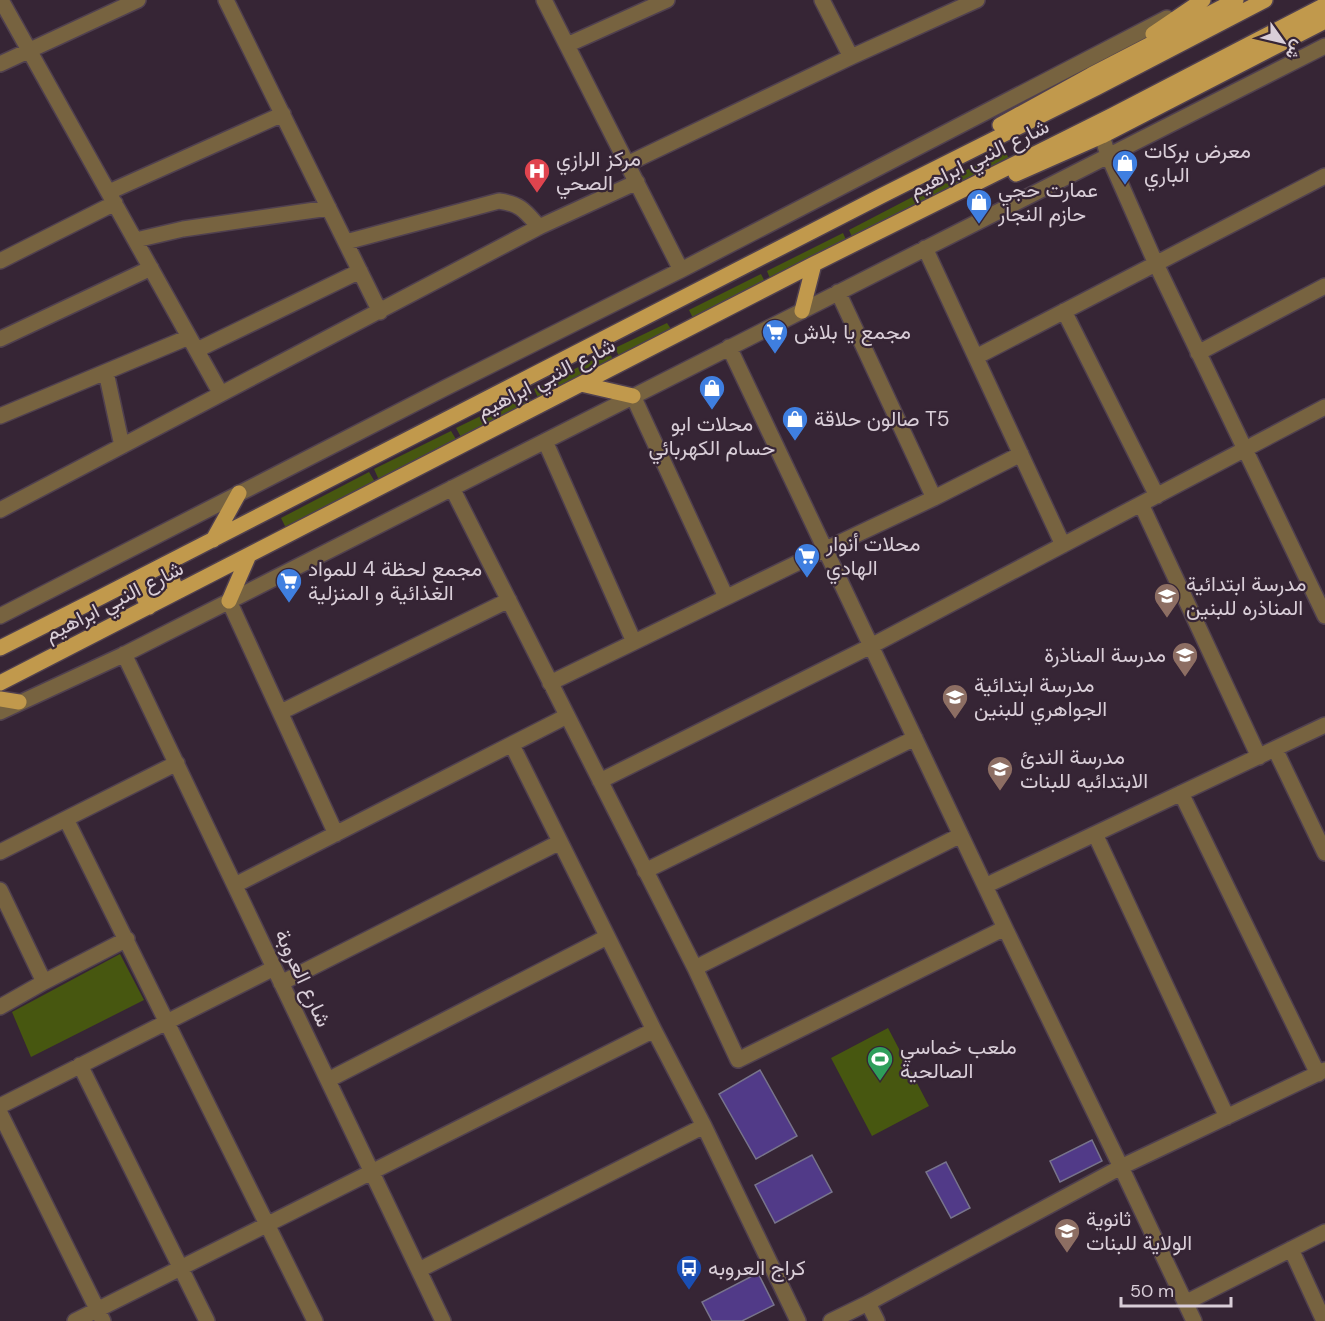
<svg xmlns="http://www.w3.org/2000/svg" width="1325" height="1321" viewBox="0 0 1325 1321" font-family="'DM Sans',Vazirmatn,sans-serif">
	<rect width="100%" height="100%" fill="#362535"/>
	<path fill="#475710" d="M1005 151 1009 159 933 198 928 189Z
		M922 192 927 201 853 239 849 230Z
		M843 233 847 242 771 281 767 271Z
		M761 274 766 284 694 320 689 310Z
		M667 323 673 332 620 358 615 348Z
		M609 352 614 361 539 400 534 389Z
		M528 393 532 403 462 439 456 428Z
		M451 431 457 441 379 480 374 469Z
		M369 472 375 482 286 528 281 518Z
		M120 954 144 1000 31 1057 12 1012Z
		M888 1028 929 1106 872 1136 831 1058Z"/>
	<path fill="#513a88" stroke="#78748c" stroke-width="1.5" d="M760 1070 797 1136 756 1159 719 1094Z
		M1092 1140 1102 1161 1060 1182 1050 1161Z
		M812 1155 832 1192 775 1223 755 1185Z
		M946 1162 970 1208 951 1218 926 1172Z
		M758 1273 774 1305 742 1321H712L702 1302Z"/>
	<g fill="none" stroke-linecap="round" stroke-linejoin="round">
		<g stroke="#50404f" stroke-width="18">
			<path id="minor" d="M1 0 221 394
				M226 0 380 312
				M544 0 681 270
				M822 0 851 57
				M567 45 667 0
				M0 64 138 0
				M1102 136 1108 155 1156 264 1325 616
				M627 164 851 57 977 0
				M109 192 283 114
				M136 240 183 229 329 208
				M346 242 499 201C521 204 525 211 539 227
				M925 248 1063 545
				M0 261 115 203
				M838 292 934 498
				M1064 311 1157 496
				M0 339 151 268
				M729 347 1005 928 1121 1167 1194 1321
				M197 350 360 271
				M1198 353 1325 286
				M976 357 1325 176
				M106 372 122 446
				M633 396 726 597
				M0 416 189 337
				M545 441 634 642
				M452 488 695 968 738 1060 1005 928
				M1141 504 1259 757
				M0 510 539 227 637 182
				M229 601 336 834
				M0 616 445 388 681 270 1167 18
				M124 654 443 1321
				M550 683 826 549 934 498 1021 454
				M0 712 123 655 1325 46
				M281 712 509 600
				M512 745 654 1030 704 1126 798 1321
				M1275 749 1325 853
				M600 781 871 646 1325 407
				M1181 793 1318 1074
				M66 819 315 1321
				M1095 834 1227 1117
				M0 852 177 763
				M645 871 915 738
				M235 885 567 716
				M985 886 1325 725
				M0 890 44 982
				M695 968 961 835
				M281 983 560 842
				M0 1007 44 982 127 939
				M80 1065 207 1321
				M328 1080 607 937
				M0 1106 274 968
				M0 1113 103 1321
				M1291 1249 1324 1321
				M419 1270 704 1126
				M868 1303 877 1321
				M1185 1303 1325 1232
				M75 1321 654 1030
				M831 1321 868 1303 1121 1167 1325 1070"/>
		</g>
		<g stroke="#50404f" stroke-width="18">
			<path id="major" d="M1153 34 1203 0
				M1000 125 1091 75 1236 0
				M1016 174 1102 136 1325 21
				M802 311 814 264
				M581 384 633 396
				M213 540 239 493
				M166 564 177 592
				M135 580 149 607
				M229 601 249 555
				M0 648 101 597 881 196 1096 88 1265 0
				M0 683 814 264 1113 115 1325 5
				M0 699 19 702"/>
		</g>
		<use href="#minor" stroke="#776340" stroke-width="15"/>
		<use href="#major" stroke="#c1994c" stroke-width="15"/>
	</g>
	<defs>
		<g id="shop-pin" transform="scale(1.35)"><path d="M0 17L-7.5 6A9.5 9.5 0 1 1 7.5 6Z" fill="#3f7fe0" stroke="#362535"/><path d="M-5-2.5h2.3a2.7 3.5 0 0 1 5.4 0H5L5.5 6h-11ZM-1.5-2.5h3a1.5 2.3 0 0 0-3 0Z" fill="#fff"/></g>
		<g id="hospital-pin" transform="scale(1.35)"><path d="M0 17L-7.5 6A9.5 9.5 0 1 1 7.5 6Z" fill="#e0444e" stroke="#362535"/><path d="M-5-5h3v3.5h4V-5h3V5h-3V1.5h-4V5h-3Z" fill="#fff"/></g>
		<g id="supermarket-pin" transform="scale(1.35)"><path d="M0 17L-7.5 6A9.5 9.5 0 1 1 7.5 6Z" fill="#3f7fe0" stroke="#362535"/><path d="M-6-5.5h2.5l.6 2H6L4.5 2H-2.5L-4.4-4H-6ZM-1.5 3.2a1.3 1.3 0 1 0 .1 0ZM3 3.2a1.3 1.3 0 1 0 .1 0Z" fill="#fff"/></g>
		<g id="school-pin" transform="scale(1.35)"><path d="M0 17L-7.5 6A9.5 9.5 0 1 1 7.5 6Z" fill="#8d6e63" stroke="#362535"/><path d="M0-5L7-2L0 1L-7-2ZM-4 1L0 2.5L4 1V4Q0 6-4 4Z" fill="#fff"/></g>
		<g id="stadium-pin" transform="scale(1.35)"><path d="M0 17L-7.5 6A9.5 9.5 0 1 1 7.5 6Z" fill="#2e9e5b" stroke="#362535"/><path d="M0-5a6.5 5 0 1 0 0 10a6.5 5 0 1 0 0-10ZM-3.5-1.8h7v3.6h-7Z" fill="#fff"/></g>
		<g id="bus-pin" transform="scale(1.35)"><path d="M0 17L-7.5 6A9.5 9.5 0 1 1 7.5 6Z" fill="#1a4fb4" stroke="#362535"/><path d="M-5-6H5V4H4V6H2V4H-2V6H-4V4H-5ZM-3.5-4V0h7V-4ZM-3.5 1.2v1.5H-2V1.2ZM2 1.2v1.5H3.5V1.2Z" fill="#fff"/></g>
	</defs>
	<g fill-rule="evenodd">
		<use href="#shop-pin" x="1125" y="163"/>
		<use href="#hospital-pin" x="537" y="171"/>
		<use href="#shop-pin" x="979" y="202"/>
		<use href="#supermarket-pin" x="775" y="332"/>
		<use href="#shop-pin" x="712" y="388"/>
		<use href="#shop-pin" x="795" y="419"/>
		<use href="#supermarket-pin" x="807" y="556"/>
		<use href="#supermarket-pin" x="289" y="581"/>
		<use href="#school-pin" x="1167" y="596"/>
		<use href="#school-pin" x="1185" y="655"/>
		<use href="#school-pin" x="955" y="697"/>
		<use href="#school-pin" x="1000" y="769"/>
		<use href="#stadium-pin" x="880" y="1059"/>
		<use href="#school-pin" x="1067" y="1231"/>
		<use href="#bus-pin" x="689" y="1268"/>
	</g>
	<g text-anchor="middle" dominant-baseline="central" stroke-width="4.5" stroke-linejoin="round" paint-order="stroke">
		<g font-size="21" fill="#d9ced8" stroke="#362535" text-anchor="start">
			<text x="1144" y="151">معرض بركات<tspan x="1144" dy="24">الباري</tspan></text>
			<text x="556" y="159">مركز الرازي<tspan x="556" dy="24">الصحي</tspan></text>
			<text x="998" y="190">عمارت حجي<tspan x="998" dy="24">حازم النجار</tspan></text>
			<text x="794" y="332">مجمع يا بلاش</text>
			<text x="814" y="419">صالون حلاقة T5</text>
			<text x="712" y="424" text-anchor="middle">محلات ابو<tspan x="712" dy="24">حسام الكهربائي</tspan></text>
			<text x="826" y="544">محلات أنوار<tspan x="826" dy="24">الهادي</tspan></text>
			<text x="308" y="569">مجمع لحظة 4 للمواد<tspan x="308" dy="24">الغذائية و المنزلية</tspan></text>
			<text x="1186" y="584">مدرسة ابتدائية<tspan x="1186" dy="24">المناذره للبنين</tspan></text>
			<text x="1166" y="655" text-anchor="end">مدرسة المناذرة</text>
			<text x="974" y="685">مدرسة ابتدائية<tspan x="974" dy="24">الجواهري للبنين</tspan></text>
			<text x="1020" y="757">مدرسة الندئ<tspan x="1020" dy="24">الابتدائيه للبنات</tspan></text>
			<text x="900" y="1047">ملعب خماسي<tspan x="900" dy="24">الصالحية</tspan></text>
			<text x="1086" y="1219">ثانوية<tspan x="1086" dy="24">الولاية للبنات</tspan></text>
			<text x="708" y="1268">كراج العروبه</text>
		</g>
		<g font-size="21" fill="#d9ced8" stroke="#362535">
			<text transform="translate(979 158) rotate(-26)">شارع النبي ابراهيم</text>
			<text transform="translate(546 378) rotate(-27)">شارع النبي ابراهيم</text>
			<text transform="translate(114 601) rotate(-27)">شارع النبي ابراهيم</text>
			<text transform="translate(303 978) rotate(65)">شارع العروبة</text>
		</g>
	</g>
	<g transform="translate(1283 42) rotate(124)" stroke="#362535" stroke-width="4.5" paint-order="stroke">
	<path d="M0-4.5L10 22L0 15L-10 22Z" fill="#d9ced8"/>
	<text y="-9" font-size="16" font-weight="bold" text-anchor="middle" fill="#d9ced8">ش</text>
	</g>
	<path d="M1121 1297v9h110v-9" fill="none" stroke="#d9ced8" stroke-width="3"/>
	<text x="1130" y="1297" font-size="18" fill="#d9ced8" stroke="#362535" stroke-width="4.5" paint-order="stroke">50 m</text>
</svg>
